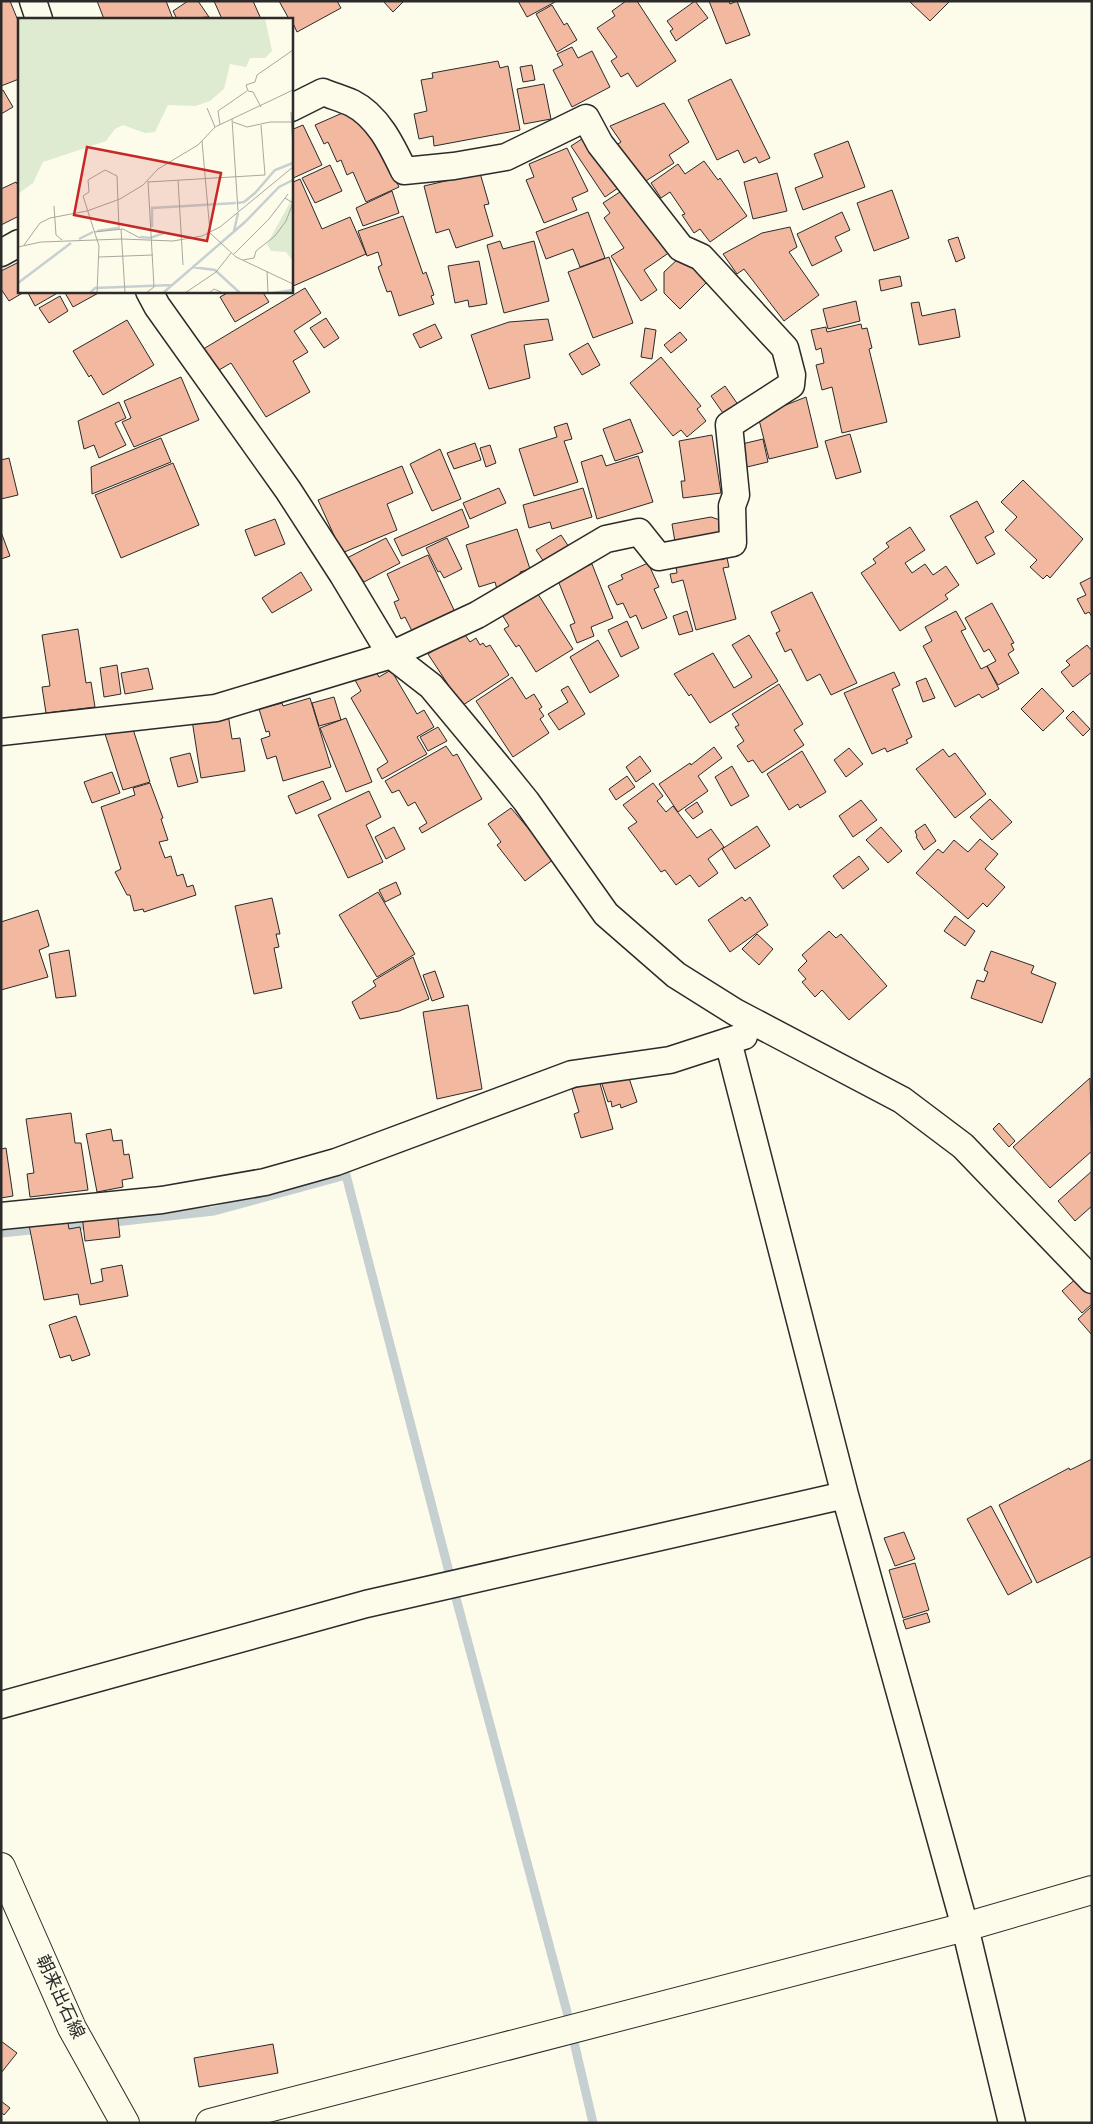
<svg xmlns="http://www.w3.org/2000/svg" width="1093" height="2124" viewBox="0 0 1093 2124" font-family="Spectral,'Noto Sans JP',serif">
	<rect width="100%" height="100%" fill="#fdfbea"/>
	<g fill="none" stroke-linecap="round" stroke-linejoin="round">
		<path stroke="#c7d0d0" stroke-width="9" d="M106 1223 214 1211 346 1175 449 1572 566 2008 593 2123
			M57 1228 93 1224
			M1 1233 41 1229"/>
	</g>
	<path fill="#f2b8a0" stroke="#2b2b2b" d="M4 1H10L19 23V79L1 86V2Z
		M97 1H166L173 19H104Z
		M188 1H198L209 17 177 19 173 11Z
		M214 1H253L261 19H222Z
		M279 1H337L341 8 297 32 291 19H289Z
		M383 1H404L393 12Z
		M518 1H554L555 2 527 17Z
		M626 1H637L676 61 637 87 628 73 621 77 611 61 617 57 597 28 615 16 612 11Z
		M695 1 708 18 676 41 670 31 673 29 667 21Z
		M709 1H729L730 4 737 1 750 35 726 44Z
		M909 1H950L930 21Z
		M552 5 564 25 567 23 577 40 557 52 536 14Z
		M572 47 578 58 592 51 610 87 572 107 553 70 563 65 557 54Z
		M498 61 500 68 508 66 520 130 434 146 433 136 419 139 414 114 427 111 421 80 433 78 432 73Z
		M532 65 535 80 523 82 520 67Z
		M731 79 770 158 759 163 756 157 744 163 738 150 717 160 688 100Z
		M544 84 551 119 524 124 517 89Z
		M3 90 13 107 1 114V91Z
		M664 103 689 142 669 155 674 163 641 184 616 145 621 142 610 126Z
		M347 111 379 143 399 187 366 202 353 172 347 175 341 160 337 162 328 142 324 144 315 125Z
		M303 125 322 165 291 179V130Z
		M585 137 618 188 605 197 571 146Z
		M848 141 865 187 803 210 795 188 823 177 814 154Z
		M567 148 588 191 572 198 577 210 544 223 526 180 534 177 529 164Z
		M704 161 718 180 720 178 747 216 710 242 700 229 694 233 682 215 685 214 670 192 661 198 651 183 678 164 685 174Z
		M330 165 342 191 315 203 302 178Z
		M480 173 489 204 484 205 493 236 456 248 449 229 436 233 424 186Z
		M777 173 787 211 753 219 744 182Z
		M300 179 322 229 350 217 366 254 291 287V183Z
		M16 182 19 187V216L1 225V189Z
		M623 190 670 252 644 270 657 290 641 301 611 256 624 248 604 218 610 213 603 203Z
		M892 190 909 238 874 251 857 203Z
		M392 191 399 213 363 226 356 208Z
		M588 212 605 258 580 267 573 249 546 259 536 232Z
		M842 212 850 230 835 237 842 251 812 266 797 234Z
		M403 216 423 274 426 272 434 295 431 296 434 304 399 316 391 291 387 292 378 267 382 265 378 252 367 256 358 231Z
		M790 227 797 247 789 252 819 295 784 321 744 269 737 274 723 254 762 233Z
		M958 237 965 258 956 262 948 240Z
		M500 241 503 249 534 241 549 301 504 313 487 245Z
		M609 257 633 323 593 338 568 272Z
		M679 258 695 266 707 282 680 309 664 293V272Z
		M479 261 487 304 469 307 468 300 455 303 448 266Z
		M19 262V291H26L9 301 1 289V271Z
		M900 276 902 286 881 291 879 280Z
		M305 288 321 313 294 331 308 352 293 361 310 392 266 417 231 363 214 373 200 351Z
		M27 291H61L35 306Z
		M64 291H102L73 307Z
		M231 291H262L269 302 235 322 220 297Z
		M60 296 68 311 49 323 39 308Z
		M856 301 860 321 828 329 823 309Z
		M919 302 922 316 955 309 960 337 919 345 911 303Z
		M326 318 339 338 324 348 310 328Z
		M548 319 553 340 524 345 530 378 489 389 471 335 509 322Z
		M127 320 154 365 103 395 91 375 89 377 73 351Z
		M435 324 442 338 420 348 413 334Z
		M861 324 862 329 867 328 872 348 869 349 887 422 842 433 832 387 822 390 816 365 824 363 821 348 816 350 811 330 826 327 827 332Z
		M645 328 656 330 652 359 641 357Z
		M680 332 687 340 671 353 664 345Z
		M588 343 600 365 582 375 569 354Z
		M661 357 701 406 697 409 706 421 687 437 681 430 673 436 630 383Z
		M181 377 199 420 134 447 122 422 131 418 124 401Z
		M725 386 739 406 725 416 711 396Z
		M806 397 818 447 769 459 758 416Z
		M119 402 126 418 115 423 126 445 99 458 94 445 84 449 78 421Z
		M630 419 643 452 615 461 603 429Z
		M567 423 572 439 564 441 578 482 534 496 519 449 557 437 554 427Z
		M850 434 861 472 836 479 825 441Z
		M712 435 721 493 683 498 681 481H685L679 441Z
		M161 438 171 462 92 494 91 467Z
		M763 439 768 462 747 467 742 444Z
		M475 443 481 460 454 469 447 453Z
		M490 445 496 463 486 467 480 448Z
		M440 449 461 499 432 511 410 464Z
		M602 455 606 466 638 456 653 502 597 519 581 462Z
		M9 458 18 495 1 499V460Z
		M173 463 199 525 121 558 95 495Z
		M402 466 413 493 387 504 397 530 342 553 318 500Z
		M1023 480 1083 539 1050 578 1047 575 1043 579 1030 567 1037 560 1005 530 1017 517 1001 502Z
		M499 488 506 503 470 519 463 503Z
		M583 488 592 517 552 529 550 522 529 528 523 505Z
		M977 501 994 532 985 537 995 554 977 564 950 516Z
		M462 509 469 527 402 556 394 539Z
		M711 517 723 521 725 531 675 542 672 524Z
		M275 519 285 544 255 556 245 530Z
		M910 527 925 550 905 563 912 573 925 564 933 575 946 566 959 585 945 595 948 599 900 631 861 573 876 563 873 559 889 547 886 543Z
		M517 529 530 569 520 572 521 576 509 580 510 582 497 589 495 582 479 587 466 545Z
		M1 532 10 556 1 559Z
		M561 535 569 547 544 562 536 550Z
		M386 538 400 563 364 582 347 558Z
		M447 538 462 569 444 578 440 571 438 572 426 548Z
		M428 555 455 612 412 631 405 617 401 619 394 602 399 600 387 574Z
		M720 555 721 560 727 558 729 567 723 568 736 619 696 630 683 580 672 583 670 574 677 573 676 567Z
		M648 563 659 587 654 589 667 618 642 629 636 615 630 618 623 603 617 605 608 586 623 579 621 575Z
		M592 564 613 618 591 627 594 636 577 643 570 625 575 623 557 578Z
		M301 572 312 590 272 613 262 598Z
		M1092 577V617L1089 612 1085 614 1077 599 1086 595 1080 583Z
		M536 591 573 649 536 672 519 645 516 647 504 629 509 626 501 613Z
		M812 592 857 683 831 695 820 674 807 681 791 649 785 652 776 633 780 631 771 612Z
		M992 603 1014 643 1011 644 1014 650 1008 654 1019 673 998 685 987 666 996 661 989 649 984 652 965 618Z
		M687 611 693 631 679 635 673 616Z
		M956 611 966 629 961 631 981 669 987 666 999 689 982 698 979 694 955 707 923 646 932 641 925 627Z
		M627 621 639 648 621 657 608 630Z
		M78 629 86 683 91 682 95 707 46 713 42 687 50 686 42 635Z
		M463 632 470 642 476 638 480 645 483 643 486 647 490 645 509 675 457 709 446 692 451 689 428 654Z
		M749 635 778 681 710 723 691 694 689 696 674 674 713 653 734 688 752 677 732 645Z
		M598 640 619 676 590 693 570 657Z
		M1087 645 1092 651V672L1073 687 1061 672 1070 665 1066 661Z
		M117 665 121 694 104 697 100 668Z
		M148 668 153 689 125 694 121 673Z
		M375 670 379 677 391 670 417 714 424 710 434 727 417 737 427 754 382 779 377 769 388 762 351 698 361 691 355 680Z
		M894 672 900 685 892 689 912 737 906 740 908 743 887 752 885 748 872 754 844 693Z
		M512 677 526 699 534 694 542 707 539 709 544 716 540 719 549 733 513 757 476 701Z
		M926 678 935 698 923 702 916 682Z
		M779 684 803 724 794 730 804 745 762 773 753 760 748 762 737 746 744 741 735 727 739 725 732 714Z
		M568 686 585 714 559 730 548 714 568 702 561 690Z
		M1042 688 1064 711 1043 731 1021 709Z
		M334 697 341 720 319 726 312 703Z
		M310 698 331 767 283 781 276 756 267 759 261 739 270 736 269 731 266 732 259 709 282 703 283 706Z
		M1073 711 1090 729 1083 736 1066 718Z
		M228 714 232 739 240 738 245 771 201 778 192 720Z
		M346 718 372 782 346 792 320 728Z
		M132 726 150 782 123 790 105 734Z
		M438 727 447 741 428 751 420 737Z
		M446 746 453 756 457 754 482 799 422 833 419 828 427 823 415 802 408 806 399 790 392 793 385 781Z
		M714 747 722 758 698 776 708 791 678 812 659 784 690 763 691 765Z
		M849 748 863 764 846 777 834 760Z
		M943 749 949 757 955 753 986 794 955 818 916 769Z
		M802 751 826 792 800 808 798 804 789 810 767 774Z
		M190 753 198 782 178 787 170 758Z
		M640 756 651 771 636 782 626 767Z
		M732 766 749 796 731 806 715 777Z
		M112 772 120 793 92 803 84 782Z
		M627 776 635 787 616 800 609 789Z
		M323 781 331 799 296 814 288 796Z
		M150 783 163 818 161 819 168 840 159 842 165 858 171 856 177 876 183 874 187 887 193 885 196 895 144 912 143 909 134 911 130 895H127L115 872 121 869 101 807 135 795 133 788Z
		M653 783 663 796 657 801 666 812 673 806 697 838 711 829 724 847 708 859 718 873 699 887 690 875 676 885 665 870 661 872 628 828 637 822 623 805Z
		M369 791 381 817 366 825 383 862 348 878 318 815Z
		M990 799 1012 822 992 840 970 817Z
		M861 800 877 820 853 837 839 816Z
		M697 802 703 812 693 819 685 810Z
		M511 808 554 859 525 881 497 845 501 842 488 824Z
		M925 824 936 841 924 850 916 837 917 836 915 831Z
		M757 826 770 846 735 869 722 849Z
		M394 827 405 849 386 859 375 837Z
		M881 827 902 851 888 863 866 840Z
		M980 839 998 854 985 869 1005 887 987 907 983 903 968 919 916 873 938 849 943 853 954 840 968 852Z
		M859 856 869 869 843 889 833 876Z
		M396 882 401 894 385 902 379 890Z
		M378 892 415 954 377 977 339 915Z
		M742 897 745 901 750 897 768 925 730 952 708 920Z
		M272 898 280 934H276L279 947 274 948 282 988 254 994 235 906Z
		M38 910 49 946 39 950 48 977 1 990V922Z
		M955 916 975 931 965 946 944 931Z
		M829 931 836 938 841 934 887 986 849 1020 822 990 815 997 802 982 806 979 798 970 807 961 802 955Z
		M757 934 773 949 759 965 742 949Z
		M69 950 76 996 56 998 49 954Z
		M991 951 1034 966 1031 973 1056 983 1042 1023 971 998 977 980 984 982 988 972 984 970Z
		M413 957 429 999 399 1011 360 1019 352 1002 376 986 373 981Z
		M435 971 444 997 432 1001 423 975Z
		M468 1005 482 1089 437 1099 423 1012Z
		M626 1069 637 1102 621 1108 620 1104 612 1107 611 1101 608 1102 600 1078Z
		M1090 1078 1092 1151 1050 1188 1013 1147Z
		M599 1080 613 1129 581 1138 574 1114 579 1112 572 1089Z
		M71 1113 75 1143H81L88 1190 30 1197 27 1174 34 1173 26 1119Z
		M999 1123 1015 1141 1009 1147 993 1129Z
		M111 1129 113 1141 122 1140 124 1155 129 1154 133 1178 122 1180 123 1187 97 1192 86 1134Z
		M6 1148 13 1196 1 1198V1149Z
		M1092 1171V1206L1075 1221 1058 1201Z
		M117 1211 120 1237 85 1241 82 1215Z
		M67 1217 69 1229 80 1227 91 1284 103 1281 101 1269 122 1265 128 1296 80 1305 78 1294 44 1300 29 1225Z
		M1079 1276 1092 1290V1304L1082 1313 1062 1291Z
		M1092 1306V1335L1078 1319Z
		M76 1316 90 1355 72 1361 70 1355 60 1358 49 1325Z
		M1092 1459V1556L1037 1583 999 1505 1069 1468 1070 1470Z
		M991 1506 1032 1582 1008 1595 967 1519Z
		M904 1532 915 1559 895 1566 884 1538Z
		M915 1563 929 1610 903 1618 889 1570Z
		M927 1613 930 1622 906 1629 903 1620Z
		M1 2041 17 2053 1 2073Z
		M273 2044 278 2073 199 2087 194 2058Z
		M1 2101 10 2108 4 2115 1 2112Z"/>
	<g fill="none" stroke-linecap="round" stroke-linejoin="round">
		<g stroke="#2b2b2b" stroke-width="29">
			<path id="street" d="M33 1 39 19
				M1 253 19 243
				M149 291 157 306 288 490 343 575 391 655 431 686 505 775 526 801 606 914 676 975 735 1012 902 1100 963 1146 1092 1280
				M1 732 216 708 391 655 477 615 606 539 639 532 659 557 733 543 732 506 736 495 729 425 791 385 792 375 785 348 701 257 681 248 600 144 586 118 506 157 454 166 404 171C392 146 378 116 352 103 343 99 333 96 323 92L291 108
				M728 1041 845 1495 965 1927 1012 2123
				M1 1216 162 1200 265 1182 336 1162 572 1074 670 1060 744 1036
				M1 1705 366 1604 845 1495"/>
		</g>
		<g stroke="#2b2b2b" stroke-width="30">
			<path id="secondary" d="M210 2123 965 1927 1092 1890"/>
		</g>
		<g stroke="#2b2b2b" stroke-width="30">
			<path id="primary" d="M1 1867 72 2028 125 2123"/>
		</g>
		<use href="#street" stroke="#fdfbea" stroke-width="26"/>
		<use href="#secondary" stroke="#fdfbea" stroke-width="28"/>
		<use href="#primary" stroke="#fdfbea" stroke-width="28"/>
	</g>
	<g text-anchor="middle" dominant-baseline="central" stroke-width="4" stroke-linejoin="round" paint-order="stroke">
		<g font-size="18" fill="#2b2b2b" stroke="#fdfbea">
			<text transform="translate(60 1997) rotate(65)">朝来出石線</text>
		</g>
	</g>
	<g transform="translate(18 18)">
		<rect width="275" height="275" fill="#fdfbea"/>
		<path d="M0 0H247L254 33 247 40H232L228 49 212 46 206 71 192 83 177 88 150 87 137 114 127 115 105 107 97 111 88 123 25 144 15 165 0 176ZM275 179V243L268 234 253 233 249 226Z" fill="#deebd1"/>
		<path fill="none" stroke="#c7d0d0" stroke-width="2.5" d="M219 185 226 184 237 175 257 152 275 145M134 209V190L218 185M79 213 100 210M216 213 220 195M122 219 132 220 146 215M61 221 75 214M174 249 197 252 222 275M0 265 53 225M72 275 77 270 155 267M145 275 227 204 261 169 275 162M255 275 275 272"/>
		<path fill="none" stroke="#a9a89e" stroke-width="1" d="M230 73 228 67 237 64 239 57 275 32M230 73 235 74 243 89M189 90 197 109M273 94 275 130M214 101 220 193M215 104 229 109 252 104H275M202 107 200 93 229 73M184 123 192 214M160 162 165 247M130 164 247 157 243 107M36 188 38 217 44 222M103 211 107 275M76 214 105 211 122 220M192 215 218 239 275 266M6 227 22 205 32 200 69 193 102 181 125 167 140 151 180 127 197 109 275 72M0 229 23 224 104 221 155 223 184 218 202 209 275 149M216 236 251 201 267 180M81 239 135 237M225 242 236 240 238 233 257 218 268 203 275 185 267 180 270 176M249 253 250 275M79 275 81 228 65 178 71 174 70 162 87 152 99 158 101 211M128 275 136 269 130 163M167 275 198 254 213 235M191 275 196 271 205 275"/>
		<path fill="#c62828" fill-opacity="0.15" stroke="#c62828" stroke-width="2.5" d="M69 129 203 155 189 223 56 197Z"/>
		<rect width="275" height="275" fill="none" stroke="#2b2b2b" stroke-width="2.5"/>
	</g>
	<rect width="1093" height="2124" fill="none" stroke="#2b2b2b" stroke-width="5"/>
</svg>
